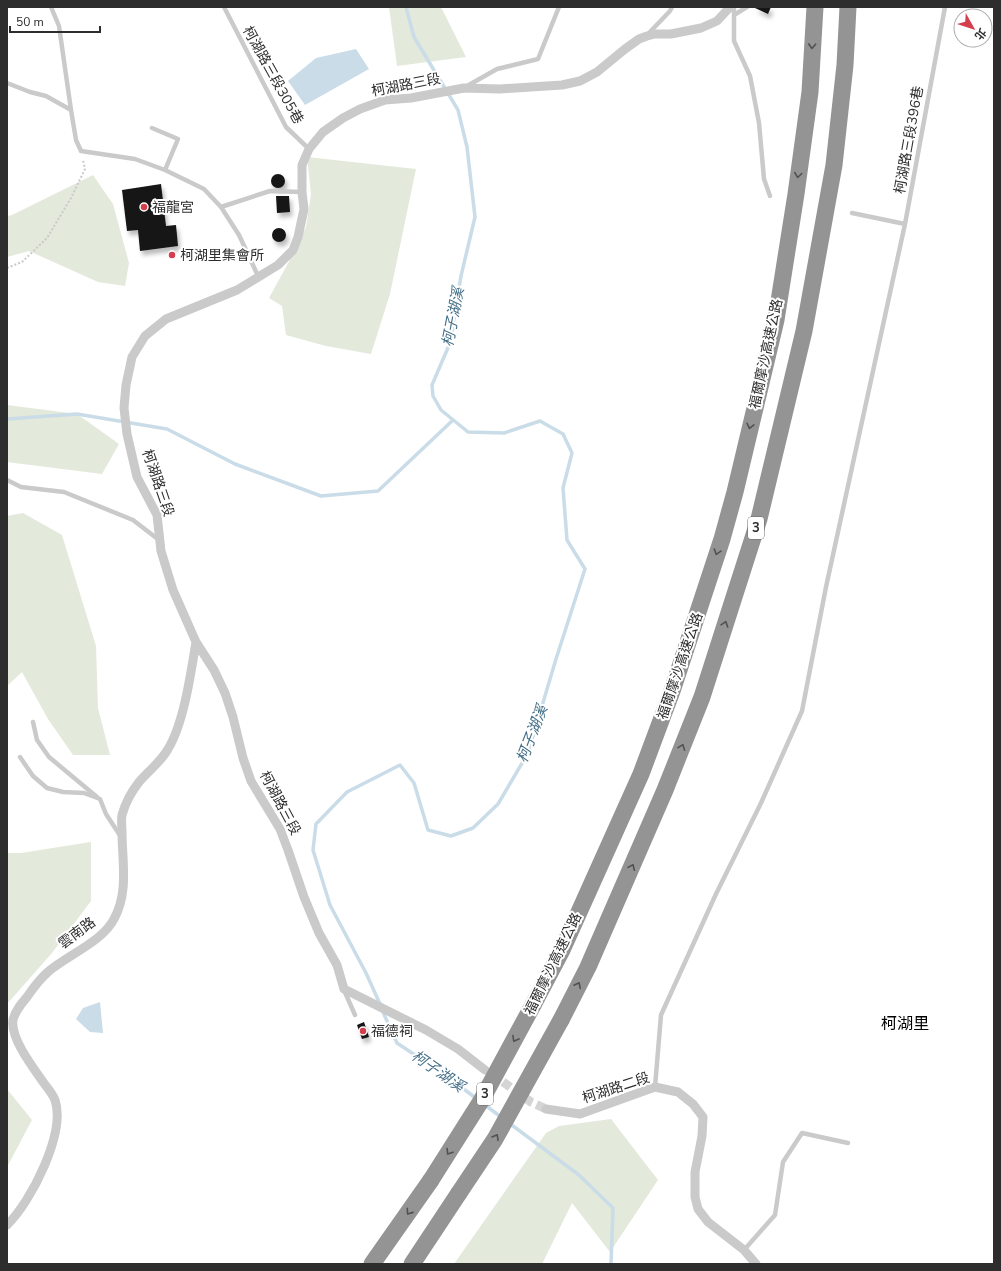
<svg xmlns="http://www.w3.org/2000/svg" width="1001" height="1271" viewBox="0 0 1001 1271" font-family="'Nunito Sans','Noto Sans TC',sans-serif">
	<defs>
		<filter id="shadow"><feDropShadow dx="2.5" dy="4.5" stdDeviation="2" flood-color="#0004"/></filter>
	</defs>
	<rect width="100%" height="100%" fill="#fff"/>
	<path fill="#e3e9db" d="M389 7H441L466 57 397 66Z
		M307 157 416 169 390 294 371 354 326 346 286 335 282 306 269 298 292 256 306 227 311 194Z
		M93 175 113 204 129 263 125 286 98 282 29 251 7 257V216L12 215Z
		M7 405 77 414 119 444 102 474 7 462Z
		M23 513 62 535 96 646 98 708 110 755H73L48 719 22 672 7 686V516Z
		M91 842V901L52 953 7 1004V853H21Z
		M7 1089 32 1120 7 1167Z
		M611 1119 658 1180 610 1252 572 1203 542 1264H454L546 1133 559 1126Z"/>
	<path fill="#c9dce8" d="M356 49 369 69 305 105 288 81 316 58Z
		M100 1002 103 1033 90 1032 76 1019 83 1008Z"/>
	<g fill="none" stroke-linecap="round" stroke-linejoin="round">
		<path stroke="#c9dce8" stroke-width="3.5" d="M7 419 77 414 167 429 235 464 321 496 378 491 453 420
			M380 1004 366 973 330 905 313 850 316 824 347 792 400 765 414 783 428 830 451 836 473 828 498 804 528 753 556 659 585 569 567 540 563 488 572 453 563 434 540 421 504 433 468 432 441 410 433 396 432 385 450 343 461 276 475 217 467 147 458 110 414 37 406 7
			M382 1010 397 1043 445 1075 477 1099
			M485 1105 501 1117
			M509 1123 579 1175 613 1208 611 1264"/>
	</g>
	<path fill="#141414" filter="url(#shadow)" d="M755 7H771L768 14 755 8Z
		M271 181a7 7 0 1 1 14 0a7 7 0 1 1-14 0Z
		M161 184 166 226 176 225 178 246 140 251 138 230 127 231 122 190Z
		M276 196H289L290 212 277 213Z
		M272 235a7 7 0 1 1 14 0a7 7 0 1 1-14 0Z
		M364 1022 369 1037 362 1039 357 1025Z"/>
	<g fill="none" stroke-linecap="round" stroke-linejoin="round">
		<path stroke="#d5d5d5" stroke-width="9" stroke-dasharray="9 4.5" stroke-linecap="butt" d="M492 1074 531 1102 546 1109"/>
		<path stroke="#cacaca" stroke-width="2" stroke-dasharray="2 2" stroke-linecap="butt" d="M7 268 22 262 47 238 71 198 85 169 83 160"/>
		<path stroke="#cacaca" stroke-width="4.5" d="M51 7 59 26 71 110
			M224 7 286 127 309 149
			M734 7V41L750 76 759 123 764 179 770 196
			M734 15 747 7
			M648 34 670 11 672 7
			M7 83 30 92 46 96 71 110 76 140 81 151 135 159 165 170 204 189 221 207 239 235 259 278
			M467 86 497 69 538 59 559 7
			M152 128 178 139 165 170
			M221 207 270 191 302 192
			M852 213 905 224
			M7 480 21 487 64 492 133 520 159 540
			M33 722 37 740 49 757 97 797
			M20 757 33 776 47 788 63 792 84 793 100 799 106 814 121 837
			M344 990 355 1015
			M655 1087 661 1015 716 894 761 803 802 711 826 587 905 224 945 7
			M744 1250 775 1215 783 1162 802 1133 848 1143"/>
		<path stroke="#cacaca" stroke-width="9" d="M485 1070 458 1049 426 1030 344 989 337 965 319 933 304 897 288 850 280 829 251 781 243 758 233 717 225 693 214 670 196 642 173 590 161 551 157 515 137 477 127 434 124 408 126 385 132 357 145 336 166 319 237 290 278 265 293 250 298 237 304 209 302 192V165L309 149 323 132 343 118 360 109 385 100 411 98 464 88 500 89 562 85 580 81 597 72 625 49 639 39 647 36 655 34H671L701 28 717 21 730 7
			M546 1109 580 1114 655 1087 678 1092 693 1104 703 1117 702 1136 695 1172V1197L698 1209 708 1222 744 1250 756 1264
			M7 1225C31 1202 66 1133 55 1100 53 1095 49 1090 46 1086 35 1070 10 1039 13 1020 15 1011 21 1004 27 997 33 988 41 978 49 971 68 955 103 941 114 919 129 892 122 861 122 832 122 827 121 820 122 815 125 804 132 791 139 782 148 771 161 762 168 749 184 723 191 672 196 642"/>
		<path stroke="#949494" stroke-width="17" d="M533 1005 562 950 641 774 672 691 722 539 735 492 776 320 796 194 810 92 815 7
			M561 1020 588 967 665 790 702 697 759 519 804 331 834 165 845 65 848 7
			M372 1264 431 1180
			M412 1264 459 1193"/>
		<path stroke="#949494" stroke-width="17" d="M431 1180 481 1101 533 1005
			M459 1193 495 1139 561 1020"/>
	</g>
	<defs><path id="oneway-chevron" d="M-2-3.5L2.5 0L-2 3.5" fill="none" stroke-width="1.6" stroke-linecap="round" stroke-linejoin="round"/></defs>
	<g stroke="#515151">
		<use href="#oneway-chevron" transform="translate(812 46) rotate(93)"/>
		<use href="#oneway-chevron" transform="translate(798 175) rotate(98)"/>
		<use href="#oneway-chevron" transform="translate(750 426) rotate(103)"/>
		<use href="#oneway-chevron" transform="translate(717 552) rotate(108)"/>
		<use href="#oneway-chevron" transform="translate(725 624) rotate(-72)"/>
		<use href="#oneway-chevron" transform="translate(682 747) rotate(-69)"/>
		<use href="#oneway-chevron" transform="translate(632 867) rotate(-66)"/>
		<use href="#oneway-chevron" transform="translate(578 985) rotate(-63)"/>
		<use href="#oneway-chevron" transform="translate(515 1039) rotate(119)"/>
		<use href="#oneway-chevron" transform="translate(496 1137) rotate(-60)"/>
		<use href="#oneway-chevron" transform="translate(449 1152) rotate(122)"/>
		<use href="#oneway-chevron" transform="translate(409 1212) rotate(125)"/>
	</g>
	<g fill="#d53e4d" stroke="#fff" stroke-width="1.5">
		<circle cx="144" cy="207" r="4"/>
		<circle cx="172" cy="255" r="4"/>
		<circle cx="363" cy="1031" r="4"/>
	</g>
	<g text-anchor="middle" dominant-baseline="central" stroke-width="4" stroke-linejoin="round" paint-order="stroke">
		<g fill="#fff" stroke="#6c6c6c" stroke-width="1">
			<rect x="748" y="517" width="16" height="22" rx="3"/>
			<rect x="477" y="1083" width="16" height="22" rx="3"/>
		</g>
		<g font-size="13" font-weight="bold" fill="#2d2d2d">
			<text x="756" y="528">3</text>
			<text x="485" y="1094">3</text>
		</g>
		<g font-size="14" fill="#2d2d2d" stroke="#fff">
			<text transform="translate(273 75) rotate(61)">柯湖路三段305巷</text>
			<text transform="translate(406 85) rotate(-11)">柯湖路三段</text>
			<text transform="translate(909 140) rotate(-80)">柯湖路三段396巷</text>
			<text transform="translate(766 354) rotate(-78)">福爾摩沙高速公路</text>
			<text transform="translate(158 483) rotate(71)">柯湖路三段</text>
			<text transform="translate(680 666) rotate(-71)">福爾摩沙高速公路</text>
			<text transform="translate(280 803) rotate(62)">柯湖路三段</text>
			<text transform="translate(77 933) rotate(-37)">雲南路</text>
			<text transform="translate(553 964) rotate(-64)">福爾摩沙高速公路</text>
			<text transform="translate(616 1088) rotate(-18)">柯湖路二段</text>
		</g>
		<g font-size="14" fill="#2d2d2d" stroke="#fff" text-anchor="start">
			<text x="152" y="207">福龍宮</text>
			<text x="180" y="255">柯湖里集會所</text>
			<text x="371" y="1031">福德祠</text>
		</g>
		<g font-size="15" font-style="italic" fill="#436e87" stroke="#fff">
			<text transform="translate(453 317) rotate(-79)">柯子湖溪</text>
			<text transform="translate(532 734) rotate(-69)">柯子湖溪</text>
			<text transform="translate(438 1071) rotate(35)">柯子湖溪</text>
		</g>
		<g font-size="16" fill="#000" stroke="#fff">
			<text x="905" y="1024">柯湖里</text>
		</g>
	</g>
	<rect width="1001" height="1271" fill="none" stroke="#2d2d2d" stroke-width="16"/>
	<g transform="translate(973 28) rotate(129)"><circle r="19" fill="#ffffff" stroke="#ababab"/>
	<path d="M0-3L7 15L0 10L-7 15Z" fill="#d53e4d"/>
	<text y="-6" font-size="11" font-weight="bold" text-anchor="middle" fill="#2d2d2d">北</text>
	</g>
	<path d="M10 26v6h90v-6" fill="none" stroke="#2d2d2d" stroke-width="2"/>
	<text x="16" y="26" font-size="12" fill="#2d2d2d" stroke="#ffffff" stroke-width="3" paint-order="stroke">50 m</text>
</svg>
